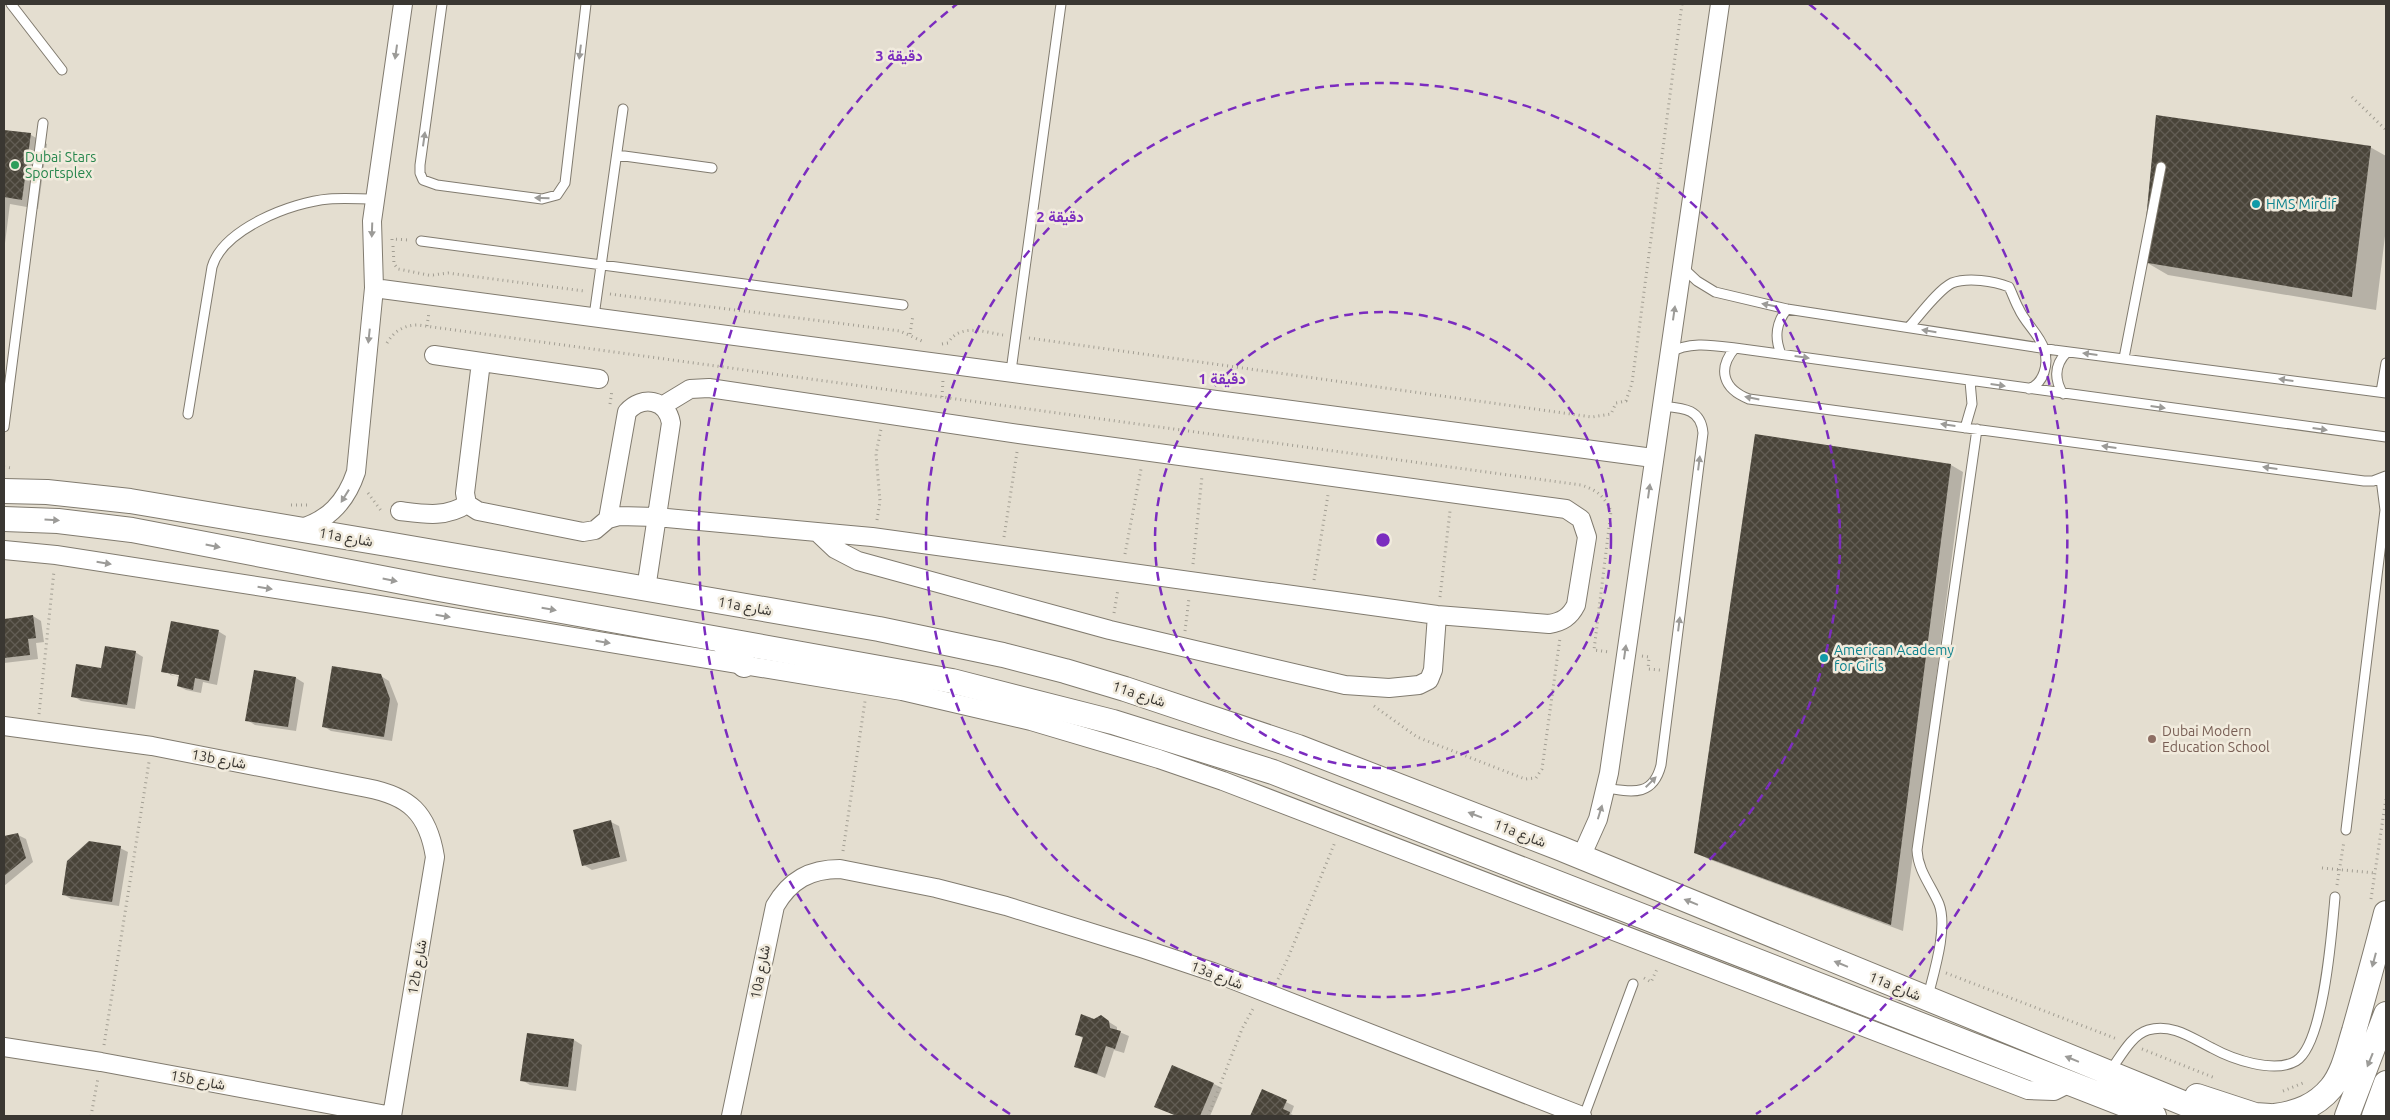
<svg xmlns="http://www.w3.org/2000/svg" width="2390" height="1120" viewBox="0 0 2390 1120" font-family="Ubuntu,Vazirmatn,sans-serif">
	<defs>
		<pattern id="building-cross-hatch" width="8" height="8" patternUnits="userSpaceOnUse" patternTransform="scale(1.25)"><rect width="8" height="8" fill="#494439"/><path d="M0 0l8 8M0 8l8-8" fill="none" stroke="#625d54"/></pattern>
	</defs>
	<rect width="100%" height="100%" fill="#e4ded0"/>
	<path fill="#0003" fill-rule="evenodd" d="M4 131 31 135 47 144 38 209 10 204 4 251Z
		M2370 147 2386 156V228L2376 310 2168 275 2144 261Z
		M1951 465 1963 472 1903 931 1708 859 1695 852Z
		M33 616 41 621 44 642 36 643 38 659 4 663V620Z
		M218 631 226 636 217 685 203 682 201 693 186 690 178 686 180 678 163 671ZM170 672 185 675V678L170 675Z
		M135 652 143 657 135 709 81 701 73 696 102 670Z
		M255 672 296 678 304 683 296 731 255 725 247 720Z
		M381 676 389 681 398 704 392 741 331 731 323 726Z
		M611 822 619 826 627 861 592 870 584 865Z
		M18 835 26 839 33 862 4 886V837Z
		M120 848 128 852 119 906 71 899 63 894Z
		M1101 1017 1117 1027V1031L1129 1036 1124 1053 1114 1050 1105 1078 1076 1066 1084 1039 1076 1034Z
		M528 1034 574 1040 582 1045 576 1091 530 1085 522 1080Z
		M1214 1084 1222 1088 1210 1116H1176L1156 1106Z
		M1262 1090 1294 1106 1291 1114 1295 1116H1251Z"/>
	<path fill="url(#building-cross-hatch)" d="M2156 115 2371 146 2352 297 2142 262Z
		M4 130 31 133 22 200 4 197Z
		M1755 434 1951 464 1891 925 1694 853Z
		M33 615 36 638 28 639 30 655 4 658V619Z
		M171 621 219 630 209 681 195 678 193 690 177 686 179 675 161 672Z
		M105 646 136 651 127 705 71 697 76 664 101 668Z
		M332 666 381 674 390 699 384 737 322 727Z
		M254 670 296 677 288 727 245 721Z
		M611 820 620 857 582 866 573 830Z
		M18 833 26 858 4 876V836Z
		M89 841 121 846 112 902 62 895 67 861Z
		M1081 1014 1094 1019 1101 1015 1109 1021 1110 1028 1121 1031 1115 1049 1106 1046 1097 1074 1074 1067 1083 1037 1075 1035Z
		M527 1033 574 1039 568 1087 520 1081Z
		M1172 1065 1214 1083 1200 1116H1177L1154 1107Z
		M1262 1089 1287 1100 1283 1109 1290 1112 1289 1116H1250Z"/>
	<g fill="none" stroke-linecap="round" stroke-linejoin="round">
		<g stroke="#817b6f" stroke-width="11">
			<path id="lane" d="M11 4 62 70
				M442 4 420 165V173L423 180 437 185 542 199 557 195 565 183 586 4
				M617 155 712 168
				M421 241 903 305
				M1681 266 1697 281 1715 292 1787 309 2054 350 2386 393
				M594 316 623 109
				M1909 327C1920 315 1938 290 1952 283 1968 277 1994 281 2009 287 2013 295 2015 302 2019 309 2025 323 2040 335 2044 349 2049 364 2044 383 2029 389
				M1735 348C1717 369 1723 389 1749 399L2364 481H2373L2386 476
				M1669 353C1689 341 1712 345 1735 348L2386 437
				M1781 354C1774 337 1776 323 1787 309
				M2124 358 2161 167
				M1011 371 1061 4
				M2381 392 2386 363
				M2063 394C2054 379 2054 365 2067 352
				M188 414 212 267C223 229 292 202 329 199 344 198 360 199 375 199
				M4 427 43 123
				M1965 428 1972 404 1970 381
				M1606 788C1632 792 1653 797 1661 765L1703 433C1701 408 1682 408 1661 406
				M2346 830 2385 510 2381 479
				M1928 996C1934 972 1948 928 1939 904 1931 885 1918 871 1917 850L1977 429
				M2110 1071C2120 1058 2131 1035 2148 1030 2172 1023 2192 1038 2212 1048 2232 1059 2274 1074 2296 1061 2324 1044 2332 930 2335 897
				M1584 1116 1633 984"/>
		</g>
		<g stroke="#817b6f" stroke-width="20">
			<path id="street" d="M374 288 1653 458
				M434 355 599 379
				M481 362 465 493 467 504 478 511 583 532 595 530 608 519 619 516 656 517 817 532 872 537 1437 615 1549 624C1562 622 1570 617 1576 605L1587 537 1581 519 1566 509 1019 434 709 388 690 389 662 406
				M400 511C424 514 446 518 467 504
				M608 519 627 412C642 395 667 399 671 423L646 589
				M298 529C328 521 346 502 356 472L374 288 372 221 403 4
				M817 532 835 549 858 561 1110 630 1345 685 1389 688 1419 685 1429 680 1433 670 1437 615
				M4 550 56 555 367 603 902 691 1031 721 1159 759 1223 781 2028 1090 2054 1091 2070 1083
				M4 726 152 746 367 788C409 796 428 813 435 857L392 1116
				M1581 857 1598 819 1609 773 1720 4
				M4 1047 101 1062 392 1116
				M731 1116 775 906C790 880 810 869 840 869L936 888 1006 906 1144 949 1213 972 1582 1116"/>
		</g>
		<g stroke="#817b6f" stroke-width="26">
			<path id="secondary" d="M4 491 47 492 130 501 393 545 879 629 1003 655 1065 671 1125 689 1298 747 1562 849 2215 1116
				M4 519 58 521 132 530 439 589 952 681 1113 722 1273 772 2154 1116
				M721 640 744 665
				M2197 1096 2255 1115 2270 1116
				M2275 1116C2297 1113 2316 1106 2331 1088 2344 1072 2348 1050 2354 1031 2365 992 2376 952 2386 913
				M2347 1116 2386 1014
				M2374 1116 2386 1083"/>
		</g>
		<path stroke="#a29e93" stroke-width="3" stroke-dasharray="1 4" stroke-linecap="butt" d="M2352 97 2386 130
			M392 240V239L409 240
			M393 246 394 264 398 269 433 276
			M433 275 448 273 584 291
			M610 294 900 331 924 342
			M427 326 429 312
			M910 334 913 315
			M1029 338 1592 417 1611 414 1616 403 1626 401 1632 383 1682 4
			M387 343C394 331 404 325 418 325L1581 485C1597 490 1604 496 1611 511L1594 650 1609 652
			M942 344 948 343C960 323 984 332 1003 335
			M942 397 943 380
			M610 404 612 390
			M4 467 12 468
			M368 493 382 512
			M291 505H307
			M877 520 880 501 876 454 881 429
			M1004 537 1017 452
			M1125 554 1141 469
			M1193 564 1202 476
			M1314 580 1328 495
			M1440 597 1450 511
			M1114 613 1118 589
			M1185 631 1189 598
			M1642 656 1649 657 1648 669 1660 670
			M1374 706 1417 737 1525 779 1536 778 1542 769 1560 638
			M39 714 54 571
			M843 851 865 701
			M2322 868 2375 873
			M2337 885 2344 841
			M2371 899 2386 798
			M1946 973 2117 1039
			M1644 978 1651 982 1658 967
			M1278 979 1288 958 1335 842
			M104 1045 149 762
			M2142 1049 2215 1078
			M2283 1091 2303 1083
			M91 1116 98 1078
			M1208 1116 1242 1029 1254 1007"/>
		<use href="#lane" stroke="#fff" stroke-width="9"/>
		<use href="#street" stroke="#fff" stroke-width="18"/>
		<use href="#secondary" stroke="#fff" stroke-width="24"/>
	</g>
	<defs><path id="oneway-solid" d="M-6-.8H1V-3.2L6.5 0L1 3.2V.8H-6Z" transform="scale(1.25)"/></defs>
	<g fill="#9c9b98">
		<use href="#oneway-solid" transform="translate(396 52) rotate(98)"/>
		<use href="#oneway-solid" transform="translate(580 52) rotate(97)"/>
		<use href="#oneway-solid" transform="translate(424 139) rotate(-82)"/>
		<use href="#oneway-solid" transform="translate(542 198) rotate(-178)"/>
		<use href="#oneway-solid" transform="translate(372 230) rotate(92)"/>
		<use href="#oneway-solid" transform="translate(1769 305) rotate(-169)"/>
		<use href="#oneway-solid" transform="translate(1674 313) rotate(-82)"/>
		<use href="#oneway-solid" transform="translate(1929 331) rotate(-171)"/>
		<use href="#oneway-solid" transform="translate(369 336) rotate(96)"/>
		<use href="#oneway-solid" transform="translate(2090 354) rotate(-173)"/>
		<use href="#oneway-solid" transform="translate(1802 357) rotate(8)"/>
		<use href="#oneway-solid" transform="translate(2286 380) rotate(-172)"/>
		<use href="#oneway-solid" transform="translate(1998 385) rotate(8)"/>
		<use href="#oneway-solid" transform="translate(1752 398) rotate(-169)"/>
		<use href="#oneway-solid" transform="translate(2158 407) rotate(8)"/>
		<use href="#oneway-solid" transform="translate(1948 425) rotate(-172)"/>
		<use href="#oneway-solid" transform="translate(2320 429) rotate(8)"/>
		<use href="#oneway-solid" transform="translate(2109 447) rotate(-172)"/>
		<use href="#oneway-solid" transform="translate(1699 463) rotate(-83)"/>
		<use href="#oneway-solid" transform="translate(2270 468) rotate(-172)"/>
		<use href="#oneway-solid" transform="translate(1649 491) rotate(-82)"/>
		<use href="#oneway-solid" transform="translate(345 496) rotate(122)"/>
		<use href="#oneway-solid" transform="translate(52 520) rotate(4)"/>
		<use href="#oneway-solid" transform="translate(213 546) rotate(11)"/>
		<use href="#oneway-solid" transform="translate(104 563) rotate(9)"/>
		<use href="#oneway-solid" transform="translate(390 580) rotate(11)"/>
		<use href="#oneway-solid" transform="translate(265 588) rotate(9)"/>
		<use href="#oneway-solid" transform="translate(549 609) rotate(10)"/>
		<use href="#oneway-solid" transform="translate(443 616) rotate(9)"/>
		<use href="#oneway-solid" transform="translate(1679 624) rotate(-83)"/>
		<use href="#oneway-solid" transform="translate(603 642) rotate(9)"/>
		<use href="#oneway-solid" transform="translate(1625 652) rotate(-82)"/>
		<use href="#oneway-solid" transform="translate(1651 782) rotate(-45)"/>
		<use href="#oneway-solid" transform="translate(1600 812) rotate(-73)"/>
		<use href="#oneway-solid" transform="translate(1475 815) rotate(-159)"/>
		<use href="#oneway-solid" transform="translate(1691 902) rotate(-158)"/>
		<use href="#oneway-solid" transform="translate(2374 960) rotate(105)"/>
		<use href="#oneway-solid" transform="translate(1841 964) rotate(-158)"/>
		<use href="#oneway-solid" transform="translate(2072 1059) rotate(-158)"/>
		<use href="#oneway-solid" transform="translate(2370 1060) rotate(112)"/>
	</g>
	<g fill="none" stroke="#7b2cbf" stroke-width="2.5" stroke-dasharray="9 6">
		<circle cx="1383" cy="540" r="228"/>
		<circle cx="1383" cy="540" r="457"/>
		<path d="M1010 1114A685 685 0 0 1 957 4M1809 4A685 685 0 0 1 1756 1114"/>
	</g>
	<circle fill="#2e9e5b" stroke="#f1ebdd" stroke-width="2" cx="15" cy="165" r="5"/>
	<g fill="#0f9aa8" stroke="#f1ebdd" stroke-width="2">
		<circle cx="2256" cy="204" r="5"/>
		<circle cx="1824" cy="658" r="5"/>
	</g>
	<circle fill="#8d6e63" stroke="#f1ebdd" stroke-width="2" cx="2152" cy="739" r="5"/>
	<g text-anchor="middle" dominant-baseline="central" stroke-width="5" stroke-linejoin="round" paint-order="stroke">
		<g font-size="14" fill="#27864d" stroke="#f1ebdd" text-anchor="start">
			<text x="25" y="157">Dubai Stars<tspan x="25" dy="16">Sportsplex</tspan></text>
		</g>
		<g font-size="14" fill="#0d838f" stroke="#f1ebdd" text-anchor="start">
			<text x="2266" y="204">HMS Mirdif</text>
			<text x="1834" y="650">American Academy<tspan x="1834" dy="16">for Girls</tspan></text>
		</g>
		<g font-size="14" fill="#3a3732" stroke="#f1ebdd">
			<text transform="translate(346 537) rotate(10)">11a شارع</text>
			<text transform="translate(745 606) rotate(10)">11a شارع</text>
			<text transform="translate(1139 694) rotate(18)">11a شارع</text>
			<text transform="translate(219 759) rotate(11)">13b شارع</text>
			<text transform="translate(1520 833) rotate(21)">11a شارع</text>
			<text transform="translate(417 967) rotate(-80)">12b شارع</text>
			<text transform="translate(760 972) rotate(-79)">10a شارع</text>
			<text transform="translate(1217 975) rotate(21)">13a شارع</text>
			<text transform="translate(1895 986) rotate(22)">11a شارع</text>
			<text transform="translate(198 1080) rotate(11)">15b شارع</text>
		</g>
		<g font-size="14" fill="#785e54" stroke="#f1ebdd" text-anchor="start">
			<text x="2162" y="731">Dubai Modern<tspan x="2162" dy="16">Education School</tspan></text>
		</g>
	</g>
	<circle cx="1383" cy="540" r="8" fill="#7b2cbf" stroke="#f1ebdd" stroke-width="2.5"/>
	<g font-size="15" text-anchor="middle" font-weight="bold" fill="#7b2cbf" stroke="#f1ebdd" stroke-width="5" stroke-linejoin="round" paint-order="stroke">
		<text x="899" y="61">3 دقيقة</text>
		<text x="1060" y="222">2 دقيقة</text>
		<text x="1222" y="384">1 دقيقة</text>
	</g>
	<rect width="2390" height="1120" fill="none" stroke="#3a3732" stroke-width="10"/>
</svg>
